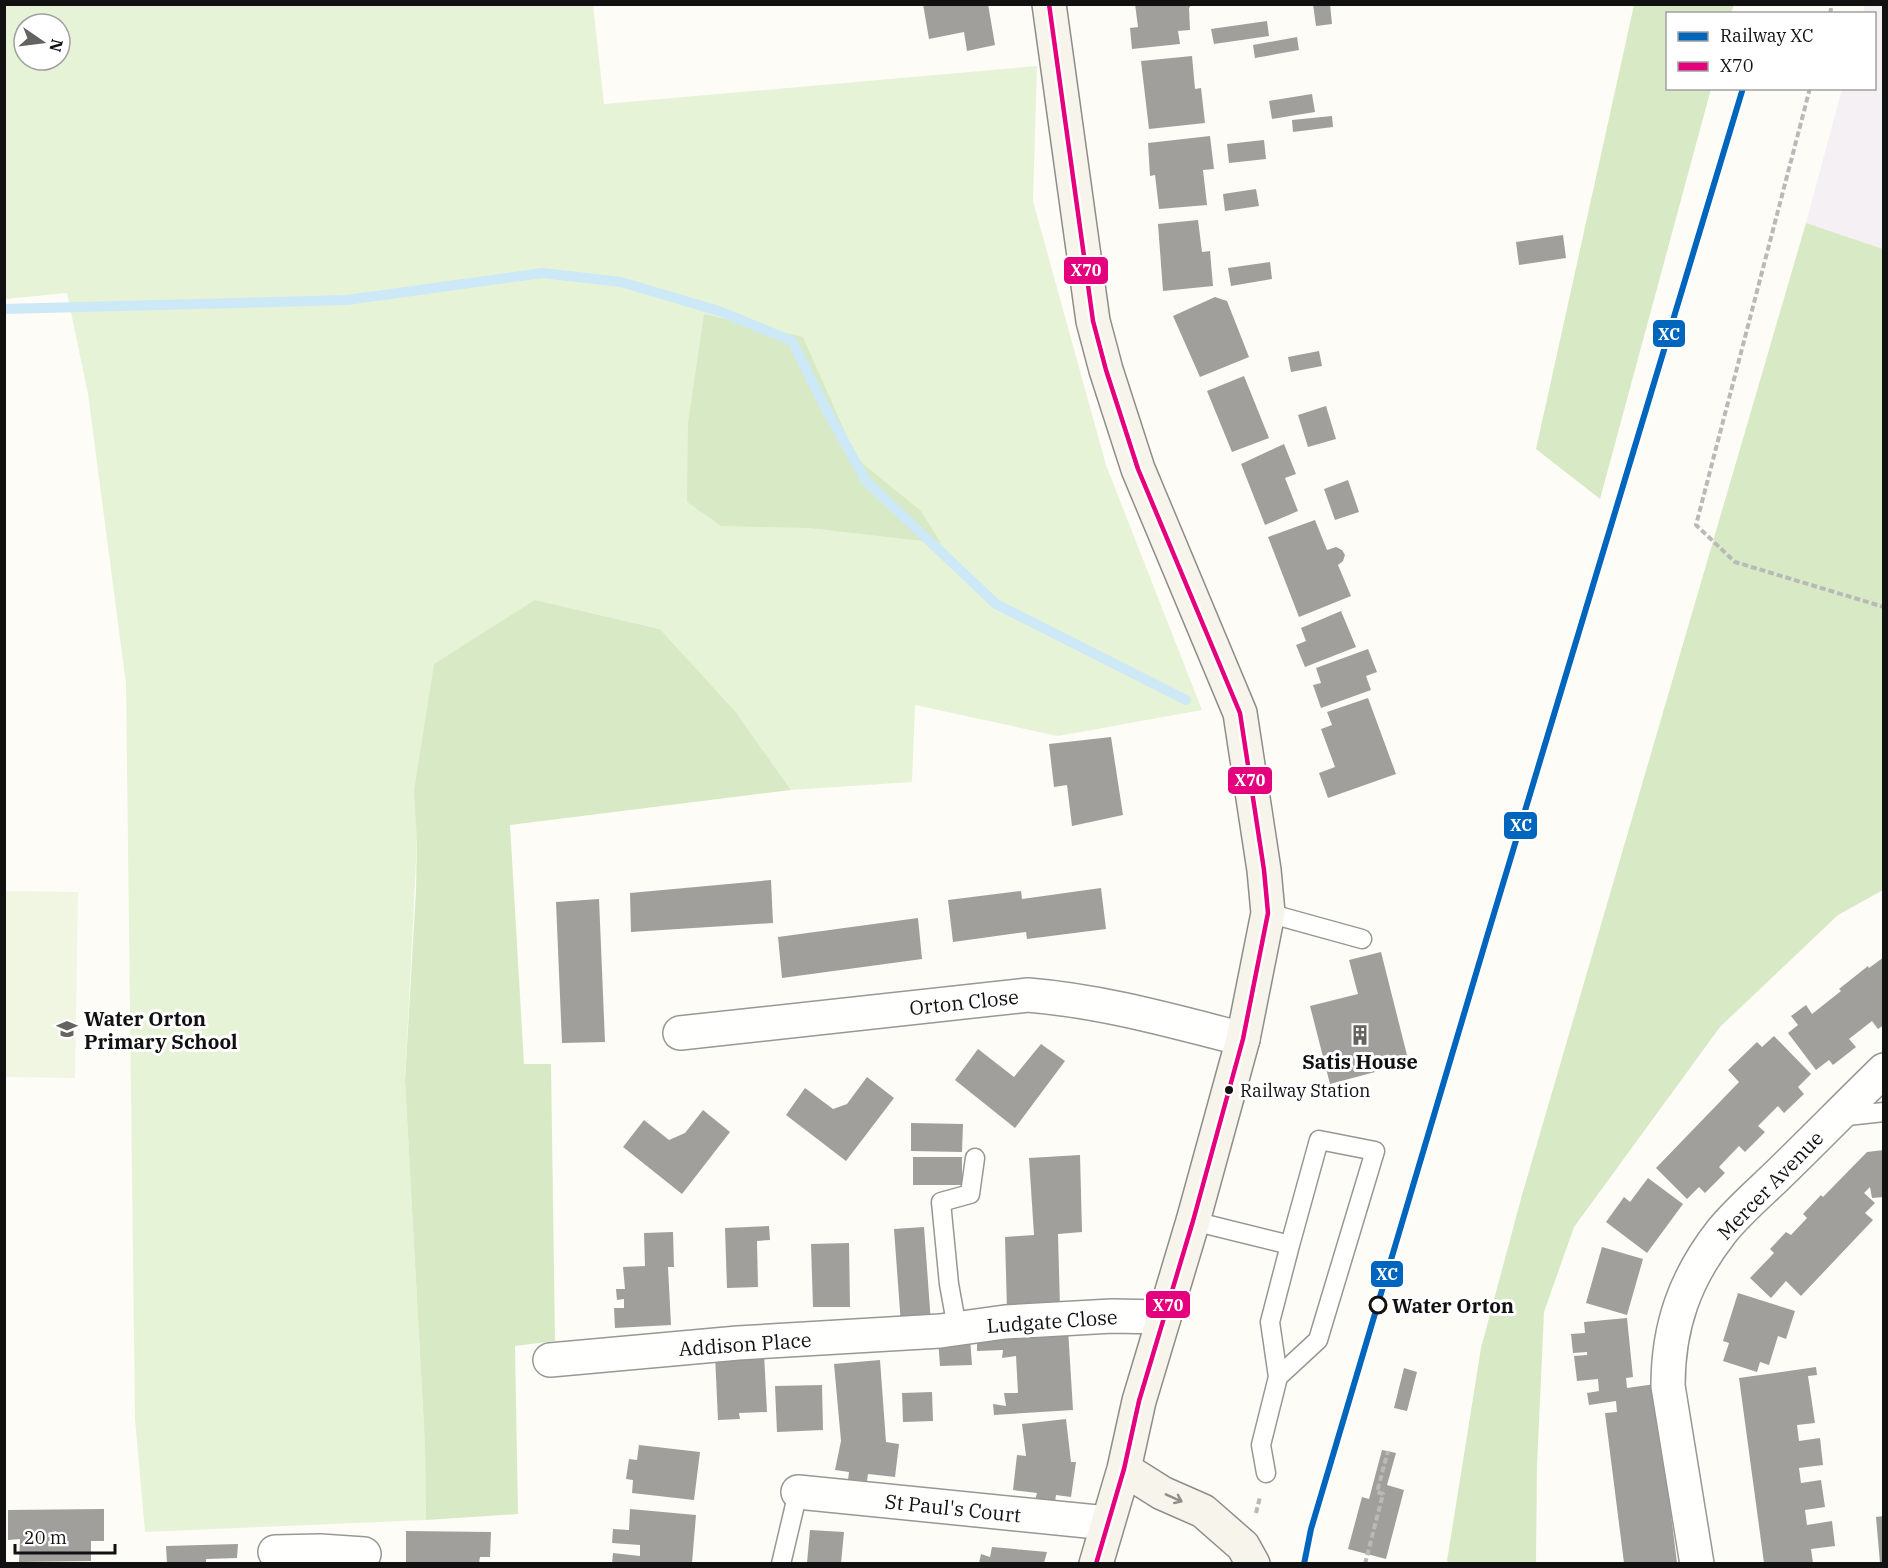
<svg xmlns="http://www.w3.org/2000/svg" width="1888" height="1568" viewBox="0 0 1888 1568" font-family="'IBM Plex Serif',serif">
	<rect width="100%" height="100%" fill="#fdfcf7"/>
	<path fill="#f5f0f3" d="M1865 5H1883V249L1806 223 1842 89 1874 88V14L1863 13Z"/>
	<path fill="#e7f3d7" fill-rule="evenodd" d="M5 5H593L604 104 1037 66 1033 201 1106 465 1202 710 1058 736 915 705 912 782 791 790 735 711 660 629 535 600 417 841 405 1081 425 1446 426 1520 145 1532 135 1419 126 684 88 394 67 293 5 299ZM24 24H60V60H24Z"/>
	<path fill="#d8eac5" d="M1634 5H1734L1731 13 1668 14V88L1711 89 1600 499 1536 449Z
		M1806 223 1883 249V890L1838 915 1720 1027 1574 1227 1544 1312 1537 1466 1536 1563H1451L1447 1561 1481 1348 1522 1195Z
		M704 314 803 337 857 459 921 511 941 543 809 528 721 526 687 502 688 423Z
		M535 600 660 629 735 711 791 790 510 825 524 1064H551L555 1341 515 1346 518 1514 426 1520 425 1446 405 1081 416 890 417 841 414 791 434 664Z"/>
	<path fill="#f0f6e1" d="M5 891 78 892 75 1078 5 1077Z"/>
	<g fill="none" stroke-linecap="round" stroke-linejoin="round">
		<path stroke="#cde8f7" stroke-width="10" d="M4 309 347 300 542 273 621 282 719 311 792 341 825 407 866 481 996 604 1186 700"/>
	</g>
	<path fill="#a19f9c" d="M923 4H988L995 45 967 51 964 32 929 39Z
		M1135 4H1192L1189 8 1190 30 1178 31 1180 44 1132 49 1130 28 1138 27Z
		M1313 4H1330L1332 24 1316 26Z
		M1267 21 1269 36 1214 44 1211 29Z
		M1297 37 1299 50 1255 58 1253 45Z
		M1192 56 1195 89 1201 88 1205 123 1149 129 1141 61Z
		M1312 94 1315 112 1272 119 1269 101Z
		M1332 116 1333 127 1293 132 1292 120Z
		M1210 136 1214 169 1203 170 1207 205 1159 209 1155 175 1150 176 1148 143Z
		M1264 140 1266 159 1229 163 1227 144Z
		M1256 189 1259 206 1225 211 1223 194Z
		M1198 220 1202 252 1210 251 1213 286 1163 291 1158 224Z
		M1563 235 1566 258 1519 265 1516 242Z
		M1270 262 1272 279 1231 286 1228 268Z
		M1215 297 1227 301 1249 357 1200 377 1173 316Z
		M1319 351 1322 366 1291 372 1288 357Z
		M1244 376 1269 438 1232 452 1207 391Z
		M1326 406 1336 439 1308 447 1298 415Z
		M1284 444 1296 474 1285 478 1298 511 1265 525 1241 464Z
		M1348 480 1359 512 1335 520 1324 489Z
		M1315 520 1327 550 1336 547 1342 550 1345 555 1343 561 1338 565 1351 596 1299 617 1268 537Z
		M1341 611 1356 647 1305 667 1296 645 1306 641 1301 628Z
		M1368 649 1377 672 1366 676 1371 690 1321 708 1313 685 1321 683 1316 668Z
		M1368 698 1396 774 1328 798 1319 773 1335 767 1321 729 1332 725 1327 712Z
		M1111 737 1123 815 1072 826 1067 785 1054 787 1049 744Z
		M771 880 773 923 631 932 630 893Z
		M1101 888 1106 929 1027 939 1026 932 953 942 948 900 1021 891 1022 899Z
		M599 899 605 1042 562 1043 556 902Z
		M918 918 922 959 782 978 778 937Z
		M1381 952 1409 1063 1330 1084 1310 1006 1358 994 1349 960Z
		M1884 957V1025L1878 1029 1872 1021 1849 1039 1856 1047 1833 1065 1829 1060 1816 1070 1788 1033 1798 1025 1791 1016 1806 1005 1812 1014 1841 991 1839 989 1868 966 1869 968Z
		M1774 1036 1811 1074 1798 1087 1804 1094 1784 1113 1778 1106 1758 1126 1765 1132 1745 1152 1739 1146 1719 1167 1725 1173 1705 1193 1699 1187 1687 1199 1656 1168 1739 1082 1728 1070 1757 1042 1762 1047Z
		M1041 1044 1065 1061 1015 1128 955 1080 978 1049 1014 1077Z
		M867 1077 894 1098 846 1161 786 1115 805 1088 833 1109 847 1104Z
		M703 1110 730 1132 682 1194 623 1147 644 1120 669 1140 685 1133Z
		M911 1123 963 1124 962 1152 911 1151Z
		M1884 1150V1197L1872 1198 1870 1187 1864 1193 1875 1203 1865 1213 1873 1220 1801 1296 1786 1281 1771 1298 1750 1278 1774 1253 1770 1249 1786 1232 1791 1235 1807 1218 1803 1214 1821 1195 1823 1197 1867 1152Z
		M1080 1155 1082 1232 1058 1234 1060 1307 1007 1310 1005 1237 1034 1235 1029 1158Z
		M913 1157H962V1185H913Z
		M1648 1178 1683 1204 1647 1253 1606 1222 1624 1197 1630 1202Z
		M769 1226 770 1240 757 1241 758 1287 727 1288 725 1228Z
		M924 1227 931 1323 901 1325 894 1229Z
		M673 1232 674 1267H668L671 1325 615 1328 614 1308H624V1299L617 1300 616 1289H625L623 1267 645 1266 644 1233Z
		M849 1243 850 1307H813L811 1244Z
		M1602 1247 1643 1259 1627 1315 1586 1303Z
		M1738 1293 1795 1311 1786 1339 1778 1336 1769 1365 1760 1362 1757 1372 1723 1361 1729 1343 1723 1341Z
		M1627 1318 1633 1377 1626 1378 1627 1388 1655 1384 1677 1563H1624L1605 1413 1617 1412 1616 1401 1589 1405 1587 1393 1599 1391 1598 1379 1577 1381 1574 1356 1587 1355V1352L1573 1353 1571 1334 1585 1333 1584 1322Z
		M1068 1329 1073 1410 994 1415 993 1404 1006 1406 1004 1393H1018L1016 1356 1002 1358 1003 1350 977 1351V1337Z
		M970 1338 972 1365 940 1366 938 1339Z
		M764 1353 767 1412 739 1413 740 1419 718 1420 715 1355Z
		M880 1360 886 1442 899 1444 895 1477 868 1474 867 1481 848 1480 849 1472 835 1470 841 1441 834 1364Z
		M1816 1367 1817 1375 1808 1376 1815 1423 1797 1425 1799 1441 1820 1438 1823 1465 1799 1468 1801 1483 1821 1480 1825 1507 1805 1510 1807 1525 1832 1521 1835 1546 1811 1549 1813 1563H1764L1739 1378Z
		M1404 1368 1417 1372 1407 1411 1394 1408Z
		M822 1385 823 1430 777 1432 775 1386Z
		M932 1392 933 1421 903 1422 902 1393Z
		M1066 1419 1071 1462H1076L1071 1497 1056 1495 1055 1502 1035 1500 1037 1493 1013 1490 1017 1455 1026 1456 1022 1424Z
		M639 1445 700 1452 694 1500 632 1493 633 1480 626 1479 629 1459 637 1460Z
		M1382 1450 1396 1453 1387 1485 1404 1490 1386 1559 1348 1549 1362 1497 1369 1499Z
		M104 1509V1541H91V1561L19 1562 20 1539 8 1540V1510Z
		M630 1509 696 1515 692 1563H612L613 1553 640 1556V1545L612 1543 613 1529 629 1530Z
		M1884 1516V1563H1880L1876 1517Z
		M810 1530 844 1532 841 1563H807Z
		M406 1531 491 1532 490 1557H480L479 1563H406Z
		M238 1544 237 1558 206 1559V1563H167L166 1546Z
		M992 1547 1047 1552 1044 1563H979L981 1554 990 1557Z"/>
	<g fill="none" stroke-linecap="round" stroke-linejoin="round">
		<g stroke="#979795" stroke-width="21">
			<path id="service" d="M1268 913 1362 939
				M1838 1117 1884 1112
				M1193 1221 1290 1245 1319 1140 1375 1151 1318 1340 1278 1377 1270 1322 1290 1245
				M957 1328 949 1284 941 1202 970 1194 975 1158
				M1266 1473 1261 1445 1278 1377
				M781 1564 798 1492"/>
		</g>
		<g stroke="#979795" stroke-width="36">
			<path id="minor" d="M680 1033 1028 995C1102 1001 1172 1021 1243 1039
				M550 1360 738 1343 940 1331 1005 1322 1112 1316 1164 1317
				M798 1492 1107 1523
				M275 1552 320 1551 364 1554
				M1697 1564 1668 1386C1668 1326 1685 1278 1722 1231 1740 1209 1763 1190 1783 1170 1817 1137 1850 1103 1884 1070"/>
		</g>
		<g stroke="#8e8d8b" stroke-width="36">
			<path id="secondary" d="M1049 4 1093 321 1106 370 1138 469 1240 713 1264 870 1268 913 1243 1039 1193 1221 1139 1401 1124 1469 1096 1564
				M1124 1469 1162 1493 1203 1511 1243 1546 1253 1564"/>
		</g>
		<path stroke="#b9b9b8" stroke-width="4" stroke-dasharray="6 3" stroke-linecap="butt" d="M1830 14 1832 4
			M1810 88 1696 525 1735 562 1884 607
			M1256 1513 1260 1497
			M1365 1564 1383 1494 1377 1492 1388 1451"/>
		<use href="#service" stroke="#fffffe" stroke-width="18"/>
		<use href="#minor" stroke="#fffffe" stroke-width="33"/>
		<use href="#secondary" stroke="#f6f4eb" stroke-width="33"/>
		<g stroke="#fff" stroke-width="9">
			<path id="bus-1" d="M1049 4 1093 321 1106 370 1138 469 1240 713 1264 870 1268 913 1243 1039 1193 1221 1139 1401 1124 1469 1096 1564"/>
		</g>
		<use href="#bus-1" stroke="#e5007d" stroke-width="4.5"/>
		<g stroke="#fff" stroke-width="10">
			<path id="rail-1" d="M1304 1564 1311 1529 1486 940 1743 88"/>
		</g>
		<use href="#rail-1" stroke="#0065bd" stroke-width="6"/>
	</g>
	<defs><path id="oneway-shaft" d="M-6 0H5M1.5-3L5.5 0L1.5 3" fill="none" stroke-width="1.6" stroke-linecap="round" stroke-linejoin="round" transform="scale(1.5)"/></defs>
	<use stroke="#8f8e89" href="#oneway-shaft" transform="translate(1174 1498) rotate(24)"/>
	<defs>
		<g id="school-bare" transform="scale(1.62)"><path d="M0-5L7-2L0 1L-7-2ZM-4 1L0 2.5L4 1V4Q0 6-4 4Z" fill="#646362" stroke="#fff" stroke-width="2.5" paint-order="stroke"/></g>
		<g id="building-bare" transform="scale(1.62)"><path d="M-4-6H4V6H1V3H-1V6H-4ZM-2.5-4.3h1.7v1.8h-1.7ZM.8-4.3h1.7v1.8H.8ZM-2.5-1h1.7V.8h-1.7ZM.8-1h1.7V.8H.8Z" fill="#646362" stroke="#fff" stroke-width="2.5" paint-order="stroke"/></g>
	</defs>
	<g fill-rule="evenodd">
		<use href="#school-bare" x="67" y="1029"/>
		<use href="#building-bare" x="1360" y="1035"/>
	</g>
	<circle fill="#111" stroke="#fff" stroke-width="2" cx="1229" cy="1090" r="5"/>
	<circle fill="#fff" stroke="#111" stroke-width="3" cx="1378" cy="1305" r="8"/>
	<g text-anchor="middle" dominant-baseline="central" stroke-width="6" stroke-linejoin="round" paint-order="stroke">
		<g font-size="18" fill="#111" stroke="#fff" text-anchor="start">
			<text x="1240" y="1090">Railway Station</text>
		</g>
		<g font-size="20" fill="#111" stroke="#fff">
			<text transform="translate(964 1002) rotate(-6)">Orton Close</text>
			<text transform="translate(1770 1185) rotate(-46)">Mercer Avenue</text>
			<text transform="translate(1052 1321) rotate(-4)">Ludgate Close</text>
			<text transform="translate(745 1344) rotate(-4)">Addison Place</text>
			<text transform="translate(953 1508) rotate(6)">St Paul's Court</text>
		</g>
		<g font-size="20" font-weight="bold" fill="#111" stroke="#fff" text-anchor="start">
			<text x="84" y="1018">Water Orton<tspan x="84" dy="23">Primary School</tspan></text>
			<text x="1360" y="1061" text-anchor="middle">Satis House</text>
		</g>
		<g font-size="20" font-weight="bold" fill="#111" stroke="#fff" text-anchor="start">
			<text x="1392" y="1305">Water Orton</text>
		</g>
	</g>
	<g stroke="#fff" stroke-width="2">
		<rect x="1063" y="256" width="46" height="29" rx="6" fill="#e5007d"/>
		<rect x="1652" y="319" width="34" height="29" rx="6" fill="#0065bd"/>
		<rect x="1227" y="766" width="46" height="29" rx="6" fill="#e5007d"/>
		<rect x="1503" y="811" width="35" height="29" rx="6" fill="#0065bd"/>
		<rect x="1370" y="1260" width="34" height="28" rx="6" fill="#0065bd"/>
		<rect x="1145" y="1290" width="46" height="29" rx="6" fill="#e5007d"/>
	</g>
	<g font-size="16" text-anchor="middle" font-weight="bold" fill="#fff">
		<text x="1086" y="276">X70</text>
		<text x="1669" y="340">XC</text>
		<text x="1250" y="786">X70</text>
		<text x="1521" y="831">XC</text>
		<text x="1387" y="1280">XC</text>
		<text x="1168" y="1311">X70</text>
	</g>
	<rect width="1888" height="1568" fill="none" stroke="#111111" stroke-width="12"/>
	<rect x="1666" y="12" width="210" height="78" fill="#ffffff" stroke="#a0a0a0" stroke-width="1.5"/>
	<rect x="1678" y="32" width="30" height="9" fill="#0065bd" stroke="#a0a0a0" stroke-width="1.5"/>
	<text x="1720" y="42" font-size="18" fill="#111111">Railway XC</text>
	<rect x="1678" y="62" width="30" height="9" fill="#e5007d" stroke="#a0a0a0" stroke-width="1.5"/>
	<text x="1720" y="72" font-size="18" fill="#111111">X70</text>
	<g transform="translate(42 42) rotate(104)"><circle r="28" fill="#ffffff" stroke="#a0a0a0" stroke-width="1.5"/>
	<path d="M0-4.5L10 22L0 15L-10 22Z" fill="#646362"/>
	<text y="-9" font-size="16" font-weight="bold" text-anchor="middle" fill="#111111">N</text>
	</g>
	<path d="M15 1544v9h100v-9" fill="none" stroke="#111111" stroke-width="3"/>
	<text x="24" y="1544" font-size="18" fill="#111111" stroke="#ffffff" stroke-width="4.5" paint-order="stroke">20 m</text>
</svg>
